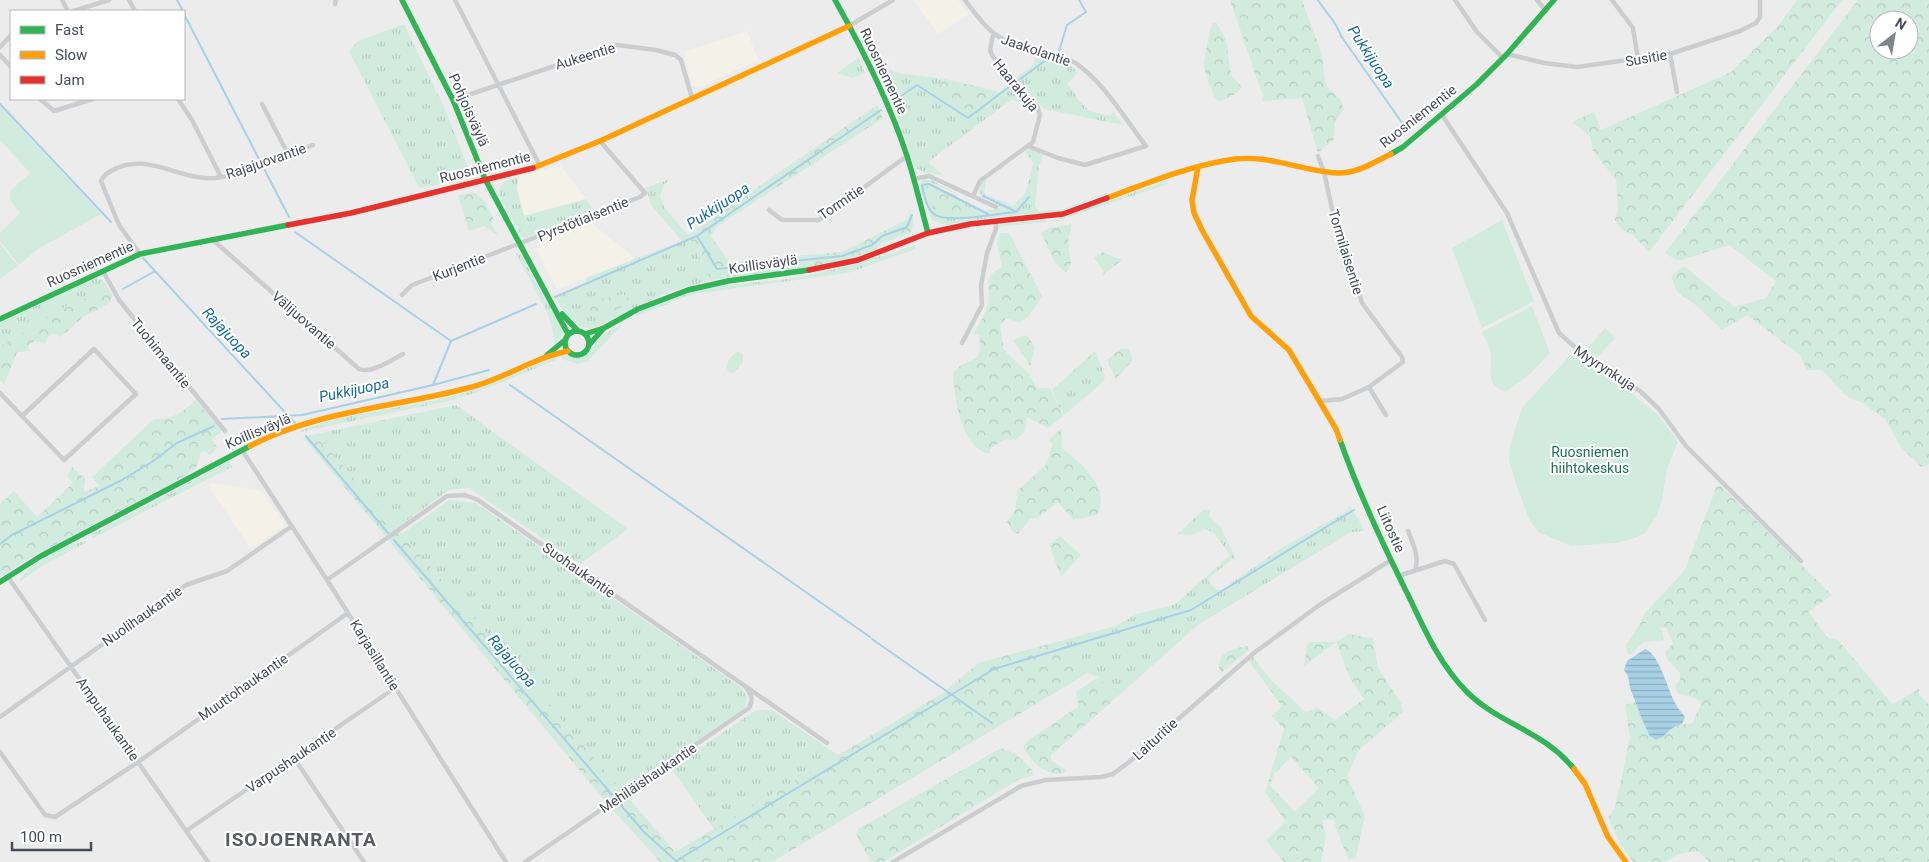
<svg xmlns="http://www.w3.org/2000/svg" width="1929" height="862" viewBox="0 0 1929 862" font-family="Roboto,sans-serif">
	<defs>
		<pattern id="grass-tufts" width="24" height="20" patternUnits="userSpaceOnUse" patternTransform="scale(1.25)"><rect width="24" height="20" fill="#d2ebdf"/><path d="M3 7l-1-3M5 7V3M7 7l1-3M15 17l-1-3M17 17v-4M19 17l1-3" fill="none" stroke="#b6cbc1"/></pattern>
		<pattern id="forest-crowns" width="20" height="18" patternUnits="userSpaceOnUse" patternTransform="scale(1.25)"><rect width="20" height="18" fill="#d2ebdf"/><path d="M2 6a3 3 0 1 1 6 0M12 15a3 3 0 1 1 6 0" fill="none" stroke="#b6cbc1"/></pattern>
		<pattern id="water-rules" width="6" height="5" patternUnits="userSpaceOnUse" patternTransform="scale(1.25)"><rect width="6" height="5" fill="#a8d1e6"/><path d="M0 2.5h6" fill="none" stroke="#8bacbd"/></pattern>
	</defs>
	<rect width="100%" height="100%" fill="#edecec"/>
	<path fill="#f4f2e8" d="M913 0H958L969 14 938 34Z
		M747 31 758 60 699 87 692 85 684 52Z
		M560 165 586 199 524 216 517 189 519 177Z
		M590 222 636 259 557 289 537 250 540 241Z
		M212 483 262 491 284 523 283 527 251 549 208 485Z"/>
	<path fill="url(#grass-tufts)" d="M404 24 444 107 468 167C462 183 434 185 419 188L349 51 358 41Z
		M1037 55C1053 59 1067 60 1078 72L1067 84 1077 96 1076 97 1089 111 1111 116 1113 111 1123 125 1044 109 1016 78 1033 65Z
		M859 57 865 73 852 78 837 73Z
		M875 66 899 73 944 79 933 94 988 102 989 89 999 92 1013 82 1032 104 1011 100 928 162 944 176C935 173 921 173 915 167L895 109Z
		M1028 148 1043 155 1039 166 1035 206 1039 211 1061 210 1139 181 1056 213 995 217 945 225 932 220 919 186 923 179 933 181 959 195 927 181 985 211 1002 208 979 193 981 183 986 180 984 194 1013 206 1026 192 1033 163 1025 151Z
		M519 177 517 189 524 216 586 199 594 210 598 208V211L528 237H522L499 195C499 181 507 180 519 177Z
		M670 179 663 186 660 196 664 207 688 235 711 280 665 293 596 327C579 333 562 311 555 297L582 285 588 277 682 241 651 205 646 188Z
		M1167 181 1168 184 1057 221 998 227 1001 223 1054 220Z
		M915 245 916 249 848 273 693 294 634 317C683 280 748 287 804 276 842 269 879 257 915 245Z
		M515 252 521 254 544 298 562 323 564 333 555 344 551 323 545 308Z
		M95 278 103 280 109 290H101L81 301 73 302 36 326 30 319 27 321 29 326 27 330 0 346V323Z
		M623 324 587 362 577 364 562 359 560 354 581 358 591 351 601 336Z
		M738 351 743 355V362L733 374 728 372C725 362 730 357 738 351Z
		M1095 351 1105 376 1103 382 1063 416 1052 390Z
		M556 356V360L480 391 449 401 295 433C341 413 393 410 441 399 481 390 519 372 556 356Z
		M456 405 628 529 580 564 469 488 449 490 397 528 316 434Z
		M229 461 232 467 93 538 91 535Z
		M449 500 476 503 742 688 747 698 745 708 623 792 402 534Z
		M1350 505 1365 531 1351 532 1198 625 1117 697 1098 677 1088 673 1053 643 1115 626 1137 614 1174 605 1230 555 1215 534 1205 529 1192 535 1178 534 1203 510H1210L1209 516 1221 528 1234 555V558L1210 577 1209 582 1216 589 1221 590 1283 547 1347 511Z
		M84 541 87 542 42 566 19 582C24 565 68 545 84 541Z
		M756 710H772L838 755 714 829 671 768Z"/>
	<path fill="url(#forest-crowns)" fill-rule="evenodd" d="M1230 0H1302L1322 55 1325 82 1328 88 1340 99 1344 109 1335 122 1334 139 1318 153 1302 98 1261 101 1264 96 1260 88Z
		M1797 0H1842L1649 252 1633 235 1622 230 1615 220 1618 209 1616 180 1593 151 1590 136 1572 122 1594 112 1601 130 1731 72 1779 25Z
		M1858 0H1929V464L1921 467 1901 447 1885 419 1863 403 1846 396 1822 370H1807L1800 355 1747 315 1722 330 1697 306 1677 292 1671 276 1684 266 1734 307 1766 298 1776 281 1729 245 1678 261 1665 253ZM1879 20H1909V50H1879Z
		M1213 23H1217L1226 40 1231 75 1242 87C1238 94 1226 100 1218 101L1214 96C1211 87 1203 72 1204 62 1205 56 1210 27 1213 23Z
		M944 79 989 89 988 102 964 114 933 94Z
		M877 105 883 118 716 227 711 236 729 262 842 252 908 219 910 210 914 220 911 232 881 244 874 251 839 262 789 271 711 280 688 235Z
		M928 186 979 213C949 220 932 220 924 187Z
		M475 193 485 202 494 220 491 224 499 236 484 226 469 231 458 195Z
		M1072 224 1068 242 1071 264 1066 273 1055 263 1041 233 1049 228Z
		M1000 233H1009L1042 296 1029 316 1020 323 1006 318 1000 326 1004 350 1029 374 1037 388H1050L1063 416 1048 428 1027 417 1025 432 1015 440 1006 439 991 448 989 454C961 448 954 397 953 373 967 354 984 370 979 334L973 335C978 325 986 314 988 303 991 285 981 277 1002 267L997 245Z
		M1102 252 1122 260 1103 275 1104 271 1094 258Z
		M101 290H109L113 296 109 304 83 317 61 337 52 333 47 338 45 344 34 341 28 346 31 351 17 352 4 385 0 380V346L27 330 29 326 27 321 31 319 36 326 73 301H81Z
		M623 294 631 301 629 305 598 316 590 310V302L593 299 597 300Z
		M1027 335 1035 347 1030 366 1013 340Z
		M1121 348 1129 349 1133 360 1116 379 1107 360Z
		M196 400 221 430 220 434 212 438 217 448 210 455 205 451 201 452 196 468 182 478 28 559 0 577V504L14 491 37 517 73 483 67 476 72 467 85 479 84 492 99 486 92 477 154 419C173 420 184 411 196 400Z
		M1062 428V448C1081 464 1112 487 1097 515L1073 520 1058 502 1039 517 1030 519 1018 534 1013 532 1007 522 1015 510 1018 490 1047 464 1052 444 1049 440Z
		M316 434 675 852 946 691 978 663 1053 643 1088 673 772 862H660L604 800 303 437Z
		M1720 485 1832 595 1808 612 1828 638 1838 640 1892 704 1919 689V694L1929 705V862H1710L1697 851 1679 854 1665 862H1633L1620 843 1608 818 1615 808 1630 738 1625 705 1636 702 1650 736 1656 740 1659 739 1673 726 1693 723C1694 716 1699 711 1701 704 1695 695 1687 696 1678 694L1675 686 1680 680V673L1667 659 1665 652 1673 643 1666 628 1639 625 1645 613 1685 570 1716 488Z
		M1060 536 1081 555 1061 577 1049 544Z
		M1348 634 1373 638 1378 668 1401 703 1403 712 1359 750 1347 776 1365 816 1356 857 1348 860 1333 819 1322 820 1326 835 1321 862H1284L1266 841 1285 821 1265 792 1284 729 1272 716 1282 706 1248 660 1252 656 1272 681 1306 712 1318 708 1335 720 1364 699 1351 680 1336 642 1304 666 1307 645 1310 642H1336ZM1291 757 1319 788 1295 812 1270 785 1274 774Z
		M1247 646 1249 650 1220 674C1215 653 1230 649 1247 646Z
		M1098 677 1117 697 1051 755V760L1066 770 1064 773C1046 777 1031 762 1023 747L1026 742 1079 706 1076 692Z
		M1001 748 1016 754 1032 770 1033 775 1016 781 883 862 870 861 856 834 858 829Z"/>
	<path fill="#d2ebdf" d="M0 106 101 214 38 249 19 265 0 241V233L20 213 10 200 11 190 30 173 0 140Z
		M1502 220 1534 301 1482 328 1452 248Z
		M0 243 18 266 0 279Z
		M1532 306 1550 353 1530 374 1506 392C1482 383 1494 369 1490 351 1489 345 1485 338 1482 332Z
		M1605 328 1615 338 1596 359 1586 350Z
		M1572 353 1616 381 1658 415 1678 442 1667 468 1662 500 1657 515 1645 533 1633 539 1615 543 1571 546 1538 532 1529 519 1516 484 1509 460 1510 445 1522 408Z
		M1653 621 1662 630 1664 640 1644 642 1630 655 1627 653 1626 645 1639 625Z"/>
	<path fill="url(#water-rules)" d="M1645 649C1659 654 1667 687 1674 701 1677 707 1681 712 1685 717L1682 724C1669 727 1666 737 1656 740L1650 736 1644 724 1630 688 1628 676 1624 670 1627 661Z"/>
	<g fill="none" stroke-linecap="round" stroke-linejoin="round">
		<path stroke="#a8d1e6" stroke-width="2" d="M177 0 183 11
			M1318 0C1326 13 1336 21 1341 36L1405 127
			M184 14 289 217
			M1059 51 1067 25 1086 12 1079 0
			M1019 80 1050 57
			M891 103 917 85 968 118 1013 84
			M0 104 111 222
			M983 196 1015 211
			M988 214 929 184 922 185C924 194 926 208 934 214 946 224 999 213 1016 212L1029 197
			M295 232 451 341
			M697 236 717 269 842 256 872 245 882 236 907 227 912 215
			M143 258 295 423
			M123 289 155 271
			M555 297 697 236 881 110
			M433 385 489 370
			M510 385 870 637
			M222 419 302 415 433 385 451 341 536 304
			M306 436 388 533
			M394 540 614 797
			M0 544 12 535 122 480 152 462 177 443 214 426
			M872 639 992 723
			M618 802 644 832 676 861 994 669 1191 610 1354 510"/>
		<path stroke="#cbcdcf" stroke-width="4.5" d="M62 0 68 11
			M129 0 135 11
			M455 0 540 166
			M965 0C989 32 997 42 1037 51 1051 54 1065 56 1077 64 1105 84 1125 119 1146 146L1085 165 1058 158 1028 146
			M1455 0 1477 32 1503 58
			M1537 0 1546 11
			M1612 0 1633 28 1638 59
			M335 4 336 0
			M73 11 109 0
			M849 26 893 0
			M0 47 11 35
			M1507 54 1544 63 1577 67 1670 54 1740 31 1756 23 1760 17V0
			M1670 54 1677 92
			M0 55 11 67
			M40 99 54 111 93 99
			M178 99 192 120 221 177
			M453 100 617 45 656 50 675 55 681 60 692 98
			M262 104 288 154
			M1442 115 1507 213 1559 333 1586 357 1640 391 1659 409 1686 446 1801 561
			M1318 156 1324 172 1336 227 1353 269 1362 303 1402 357 1403 362 1369 387 1342 399 1320 401
			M914 179 929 176 996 207
			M973 196 980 181 1033 142 1040 115 1037 106 993 57 990 50 993 35
			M769 210 782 220H819L907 156
			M213 240 359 369C372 374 391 360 403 354
			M140 254 119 225 101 181C103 176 106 174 111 171 145 150 180 181 215 178 248 174 282 156 313 145
			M103 271 119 300 225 431
			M402 295 412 285 640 197 645 193 600 141
			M962 343 982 305 981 286 987 253 996 229V221
			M1369 387 1386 415
			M0 393 64 460 136 394 94 349 22 416
			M242 450 327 580 506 862
			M1408 531C1413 544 1420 557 1415 571
			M1398 576 1445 561 1454 564 1485 620
			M8 577 208 862
			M327 580 447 496 465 495 478 500 827 743
			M0 717 186 585 227 571 292 526
			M0 752 45 815 55 817 138 762 348 613
			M294 758 364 862
			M186 831 395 688
			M525 862 749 708C753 700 752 696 747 689
			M893 862 1021 786 1046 780 1101 777 1113 774 1129 762 1254 653 1318 606 1391 560"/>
		<path stroke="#30b455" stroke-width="5.5" d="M402 0 453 100 485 179 568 334
			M835 0C863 50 889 101 907 156 915 181 921 207 928 233
			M1391 154 1403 147 1476 85 1507 54 1554 0
			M562 314 578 331
			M0 319 140 254 288 225
			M565 343a12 12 0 1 1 24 0a12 12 0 1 1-24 0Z
			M585 334 604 328 638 309 688 290 728 281 809 270
			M589 345 604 328
			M547 355 565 340
			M1340 440C1359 494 1384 547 1410 599 1426 633 1441 666 1467 692 1499 724 1544 731 1574 769
			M0 582 41 556 250 446"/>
		<path stroke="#ff9f0a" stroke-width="5.5" d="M1198 167 1192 200 1194 213 1202 230 1251 316 1289 350 1336 429 1340 440
			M533 168 600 141 849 26
			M1107 198C1148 183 1191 165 1235 159 1270 155 1303 171 1337 173 1357 174 1374 162 1391 154
			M250 446C316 411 396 407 468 388 503 380 532 358 568 351
			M1574 769 1585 784 1608 837 1626 862"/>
		<path stroke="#e5322d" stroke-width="5.5" d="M288 225 351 213 533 168
			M809 270 858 260 928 233 970 224 1063 214 1107 198"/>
	</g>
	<g text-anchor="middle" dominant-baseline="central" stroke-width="4" stroke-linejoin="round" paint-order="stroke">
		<g font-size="14" fill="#454c57" stroke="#fff">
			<text transform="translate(1036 50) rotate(19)">Jaakolantie</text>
			<text transform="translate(585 56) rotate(-17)">Aukeentie</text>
			<text transform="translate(1646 58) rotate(-10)">Susitie</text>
			<text transform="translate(884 71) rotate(65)">Ruosniementie</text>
			<text transform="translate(1016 85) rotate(51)">Haarakuja</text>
			<text transform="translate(469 110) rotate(66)">Pohjoisväylä</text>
			<text transform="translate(1418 116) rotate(-38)">Ruosniementie</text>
			<text transform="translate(266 161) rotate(-19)">Rajajuovantie</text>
			<text transform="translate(485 167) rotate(-14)">Ruosniementie</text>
			<text transform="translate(841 202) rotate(-34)">Tormitie</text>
			<text transform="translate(583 219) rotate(-22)">Pyrstötiaisentie</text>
			<text transform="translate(1346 252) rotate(73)">Tormilaisentie</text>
			<text transform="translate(90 264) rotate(-24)">Ruosniementie</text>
			<text transform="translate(763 264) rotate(-8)">Koillisväylä</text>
			<text transform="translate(459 267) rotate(-21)">Kurjentie</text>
			<text transform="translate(304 320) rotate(41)">Välijuovantie</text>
			<text transform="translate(161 353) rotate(51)">Tuohimaantie</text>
			<text transform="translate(1605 368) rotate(33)">Myyrynkuja</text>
			<text transform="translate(258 431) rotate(-23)">Koillisväylä</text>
			<text transform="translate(1391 529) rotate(66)">Liitostie</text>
			<text transform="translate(579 570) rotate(35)">Suohaukantie</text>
			<text transform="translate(142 616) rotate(-35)">Nuolihaukantie</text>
			<text transform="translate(375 655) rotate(58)">Karjasillantie</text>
			<text transform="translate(243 687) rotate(-35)">Muuttohaukantie</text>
			<text transform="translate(108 719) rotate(55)">Ampuhaukantie</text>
			<text transform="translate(1155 739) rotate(-42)">Laituritie</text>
			<text transform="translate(291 760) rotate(-34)">Varpushaukantie</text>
			<text transform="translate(648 778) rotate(-34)">Mehiläishaukantie</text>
		</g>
		<g font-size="14" fill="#1c7253" stroke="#fff">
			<text x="1590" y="452">Ruosniemen<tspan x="1590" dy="16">hiihtokeskus</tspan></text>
		</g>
		<g font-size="15" font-style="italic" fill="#166b9a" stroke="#fff">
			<text transform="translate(1371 57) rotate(57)">Pukkijuopa</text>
			<text transform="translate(718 206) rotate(-33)">Pukkijuopa</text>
			<text transform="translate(227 333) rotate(47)">Rajajuopa</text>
			<text transform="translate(354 390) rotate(-12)">Pukkijuopa</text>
			<text transform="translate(512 661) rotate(49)">Rajajuopa</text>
		</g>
		<g font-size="19" font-weight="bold" letter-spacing="1" fill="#595b60" stroke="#fff">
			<text x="301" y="839">ISOJOENRANTA</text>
		</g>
	</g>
	<rect x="10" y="10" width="175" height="90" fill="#ffffff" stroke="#b5b7bc"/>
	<rect x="20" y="26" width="25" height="8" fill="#30b455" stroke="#b5b7bc"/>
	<text x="55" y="35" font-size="15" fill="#454c57">Fast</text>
	<rect x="20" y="51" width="25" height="8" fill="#ff9f0a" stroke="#b5b7bc"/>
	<text x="55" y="60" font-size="15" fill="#454c57">Slow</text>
	<rect x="20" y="76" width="25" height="8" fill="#e5322d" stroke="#b5b7bc"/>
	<text x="55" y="85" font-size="15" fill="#454c57">Jam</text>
	<g transform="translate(1894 35) rotate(31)"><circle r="24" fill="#ffffff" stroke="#b5b7bc"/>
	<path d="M0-4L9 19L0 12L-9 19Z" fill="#80848b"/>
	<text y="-8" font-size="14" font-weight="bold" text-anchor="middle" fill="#454c57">N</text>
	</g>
	<path d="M12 842v8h79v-8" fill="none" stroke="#454c57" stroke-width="2.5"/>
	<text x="20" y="842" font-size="15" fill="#454c57" stroke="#ffffff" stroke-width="4" paint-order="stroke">100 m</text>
</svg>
